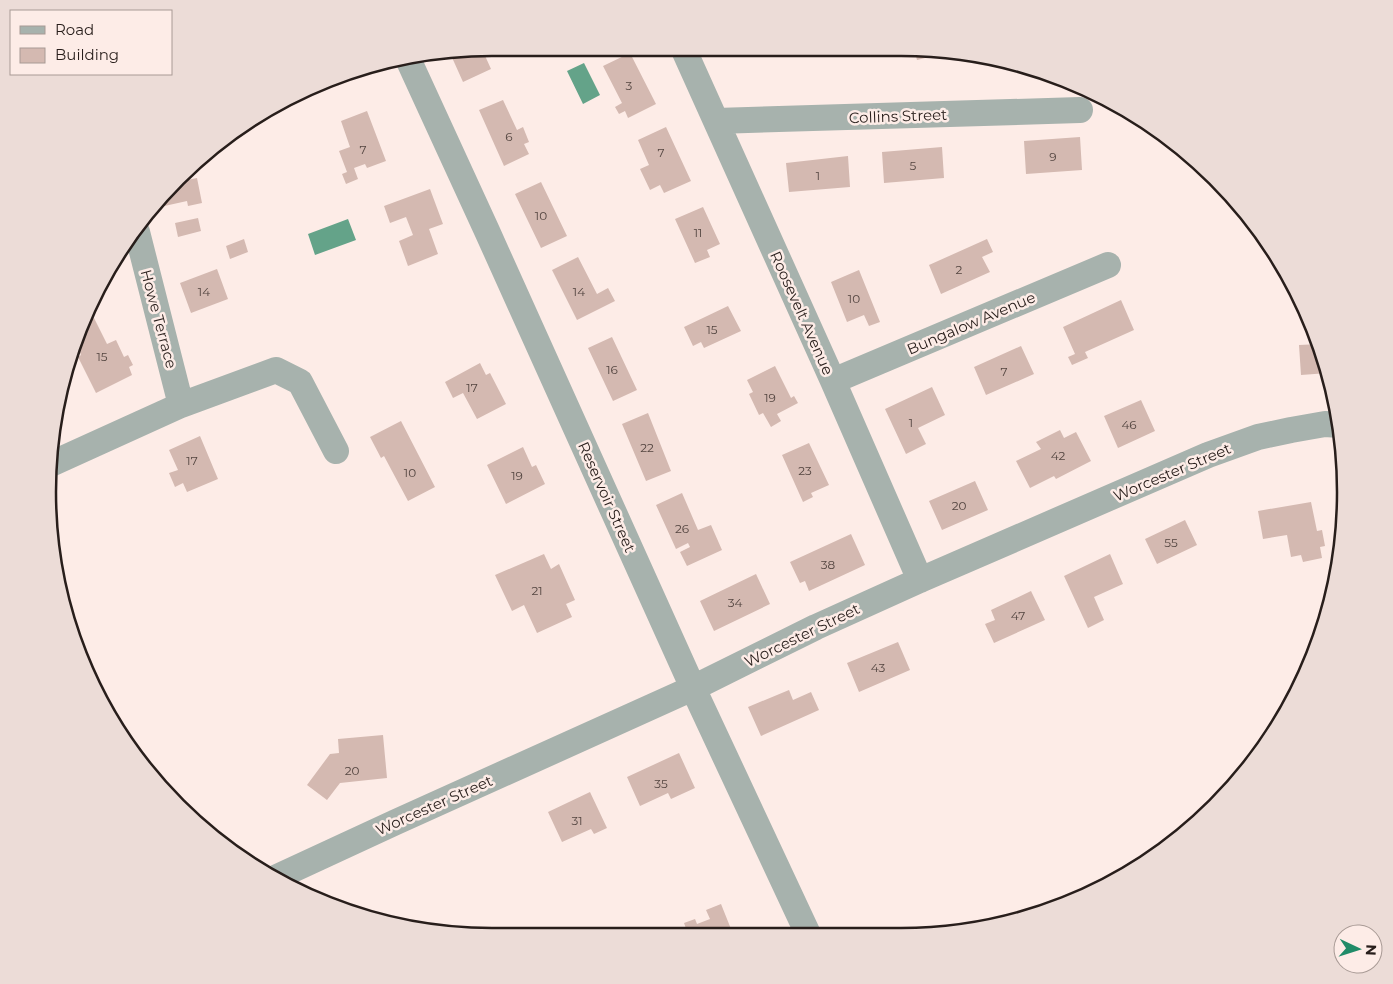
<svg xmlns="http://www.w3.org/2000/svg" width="1393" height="984" viewBox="0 0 1393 984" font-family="Montserrat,sans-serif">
	<rect width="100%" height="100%" fill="#fdece7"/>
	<path fill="#64a389" d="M584 63 600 95 583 104 567 71Z
		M348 219 356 240 315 255 308 234Z"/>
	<path fill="#d4b9b1" d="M880 48H901L910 49 881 55Z
		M482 49 491 69 463 82 450 53Z
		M914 49 940 51 941 54 917 60Z
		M630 53 656 104 628 118 625 111 619 114 615 107 622 103 603 66Z
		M503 100 517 130 523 127 529 142 524 144 529 154 504 166 479 110Z
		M367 111 386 161 367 168 365 164 354 168 358 179 346 184 342 174 347 172 339 151 350 147 341 121Z
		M666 127 691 181 664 193 660 185 650 190 640 169 649 165 638 140Z
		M1080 137 1082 170 1026 174 1024 141Z
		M942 147 944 178 884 183 882 152Z
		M848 156 850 187 789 192 786 163Z
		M197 178 202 203 188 206 187 201 160 207 158 198 177 182Z
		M541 182 567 236 541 248 515 194Z
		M430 189 443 224 429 229 438 254 408 266 399 241 413 235 406 217 390 223 384 206Z
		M703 207 720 244 707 250 710 257 695 263 675 219Z
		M198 218 201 231 178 237 175 223Z
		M244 239 248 252 230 259 226 246Z
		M987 239 993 252 982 257 990 272 941 294 929 265Z
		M578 257 597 294 608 288 615 301 577 320 552 270Z
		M217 269 228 299 191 313 180 283Z
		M859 270 880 322 869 326 864 315 847 322 831 282Z
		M1121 300 1134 330 1085 352 1088 358 1072 365 1068 357 1075 354 1063 327Z
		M728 306 741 331 704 348 701 342 693 346 684 327Z
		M94 318 107 344 116 340 124 357 128 355 133 365 129 367 132 375 96 393 78 357 81 355 76 343 81 325Z
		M612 337 637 390 613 401 588 348Z
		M1320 344 1328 373 1301 375 1299 345Z
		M1021 346 1034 374 986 395 974 367Z
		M480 363 486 375 490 373 506 404 477 419 463 393 453 398 445 382Z
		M775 366 791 398 794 396 798 403 777 414 781 421 771 427 763 413 759 415 749 394 753 392 747 380Z
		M932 387 945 415 918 428 926 444 906 454 885 409Z
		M1141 400 1155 431 1118 448 1104 416Z
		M648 413 671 471 646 481 622 424Z
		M401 421 435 487 408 501 384 456 381 458 370 437Z
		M1060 430 1064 438 1076 432 1091 461 1056 479 1054 476 1030 488 1016 461 1041 449 1036 442Z
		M200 436 218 479 187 492 183 483 175 487 169 473 178 470 169 450Z
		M809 443 829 485 811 493 813 497 803 502 782 455Z
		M523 447 532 467 536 465 545 484 506 504 487 465Z
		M975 481 988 510 942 530 929 501Z
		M682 493 698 530 711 525 722 550 687 566 680 552 690 547 688 543 676 549 656 505Z
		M1311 502 1317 531 1322 530 1325 546 1320 547 1322 558 1303 562 1301 555 1291 557 1287 535 1263 539 1258 511Z
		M1185 520 1197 545 1157 564 1145 539Z
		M851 534 865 565 809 591 805 581 800 583 790 562Z
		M544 554 551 569 559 564 575 600 566 604 572 617 537 633 524 605 512 611 495 575Z
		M1110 554 1123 584 1094 597 1104 620 1088 628 1064 576Z
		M756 574 770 604 714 631 700 601Z
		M1031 591 1045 620 994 643 985 624 995 620 991 610Z
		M898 642 910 670 859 692 847 663Z
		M789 690 793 700 811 692 819 710 761 736 748 707Z
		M383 735 387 778 340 783 327 800 307 785 330 754 339 753 338 739Z
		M679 753 695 788 671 799 668 793 640 806 627 777Z
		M590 792 607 828 594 834 591 829 562 842 548 812Z
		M181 799 192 816 191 817 176 802Z
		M721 904 733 934H688L684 923 695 919 697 924 710 919 706 910Z"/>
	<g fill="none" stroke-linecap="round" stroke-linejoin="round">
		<path stroke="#a7b2ad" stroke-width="26" d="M683 48 833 381 920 580
			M408 59 487 231 693 688 808 934
			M716 121 1080 110
			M137 232 181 405
			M833 381 1108 265
			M51 464 181 405 276 370 300 382 336 451
			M275 878 396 822 693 688 816 627 920 580 1208 455 1258 437 1291 430 1325 424 1340 425"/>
	</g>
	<g text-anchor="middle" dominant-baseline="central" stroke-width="5" stroke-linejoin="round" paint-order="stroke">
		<g font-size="12" fill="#534540">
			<text x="629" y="85">3</text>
			<text x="509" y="136">6</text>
			<text x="363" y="149">7</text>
			<text x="661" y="152">7</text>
			<text x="1053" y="156">9</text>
			<text x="913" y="165">5</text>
			<text x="818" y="175">1</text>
			<text x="541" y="215">10</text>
			<text x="698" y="232">11</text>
			<text x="959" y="269">2</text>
			<text x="204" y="291">14</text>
			<text x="579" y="291">14</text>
			<text x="854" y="298">10</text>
			<text x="712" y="329">15</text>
			<text x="102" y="356">15</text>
			<text x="612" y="369">16</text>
			<text x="1004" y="371">7</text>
			<text x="472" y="387">17</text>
			<text x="770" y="397">19</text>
			<text x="911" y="422">1</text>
			<text x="1129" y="424">46</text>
			<text x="647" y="447">22</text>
			<text x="1058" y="455">42</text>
			<text x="192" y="460">17</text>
			<text x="805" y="470">23</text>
			<text x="410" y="472">10</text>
			<text x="517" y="475">19</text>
			<text x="959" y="505">20</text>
			<text x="682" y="528">26</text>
			<text x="1171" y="542">55</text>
			<text x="828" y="564">38</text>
			<text x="537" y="590">21</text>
			<text x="735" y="602">34</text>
			<text x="1018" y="615">47</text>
			<text x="878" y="667">43</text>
			<text x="352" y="770">20</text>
			<text x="661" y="783">35</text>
			<text x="577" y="820">31</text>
		</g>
		<g font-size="15" fill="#281e1b" stroke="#fdece7">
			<text transform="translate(898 116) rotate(-2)">Collins Street</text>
			<text transform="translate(802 313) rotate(66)">Roosevelt Avenue</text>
			<text transform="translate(159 319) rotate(75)">Howe Terrace</text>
			<text transform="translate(971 323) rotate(-23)">Bungalow Avenue</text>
			<text transform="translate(1172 472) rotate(-23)">Worcester Street</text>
			<text transform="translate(607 497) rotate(66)">Reservoir Street</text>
			<text transform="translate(802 635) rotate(-26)">Worcester Street</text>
			<text transform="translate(434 805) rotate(-24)">Worcester Street</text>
		</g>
	</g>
	<path d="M0 0H1393V984H0ZM492 56H901A436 436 0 0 1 1337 492V492A436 436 0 0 1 901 928H492A436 436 0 0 1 56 492V492A436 436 0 0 1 492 56Z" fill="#ecdcd7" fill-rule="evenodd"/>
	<path fill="none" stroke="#281e1b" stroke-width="2.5" d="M492 56H901A436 436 0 0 1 1337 492V492A436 436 0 0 1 901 928H492A436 436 0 0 1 56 492V492A436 436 0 0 1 492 56Z"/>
	<rect x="10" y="10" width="162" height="65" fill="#fdece7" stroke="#a89a95"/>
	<rect x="20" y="26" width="25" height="8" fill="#a7b2ad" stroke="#a89a95"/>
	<text x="55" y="35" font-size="15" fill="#281e1b">Road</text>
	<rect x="20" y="48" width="25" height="15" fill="#d4b9b1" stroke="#a89a95"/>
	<text x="55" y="60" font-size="15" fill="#281e1b">Building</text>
	<g transform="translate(1358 949) rotate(94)"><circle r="24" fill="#fdece7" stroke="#a89a95"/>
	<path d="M0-4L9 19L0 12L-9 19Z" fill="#208b68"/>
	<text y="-8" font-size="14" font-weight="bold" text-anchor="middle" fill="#281e1b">N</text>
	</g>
</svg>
